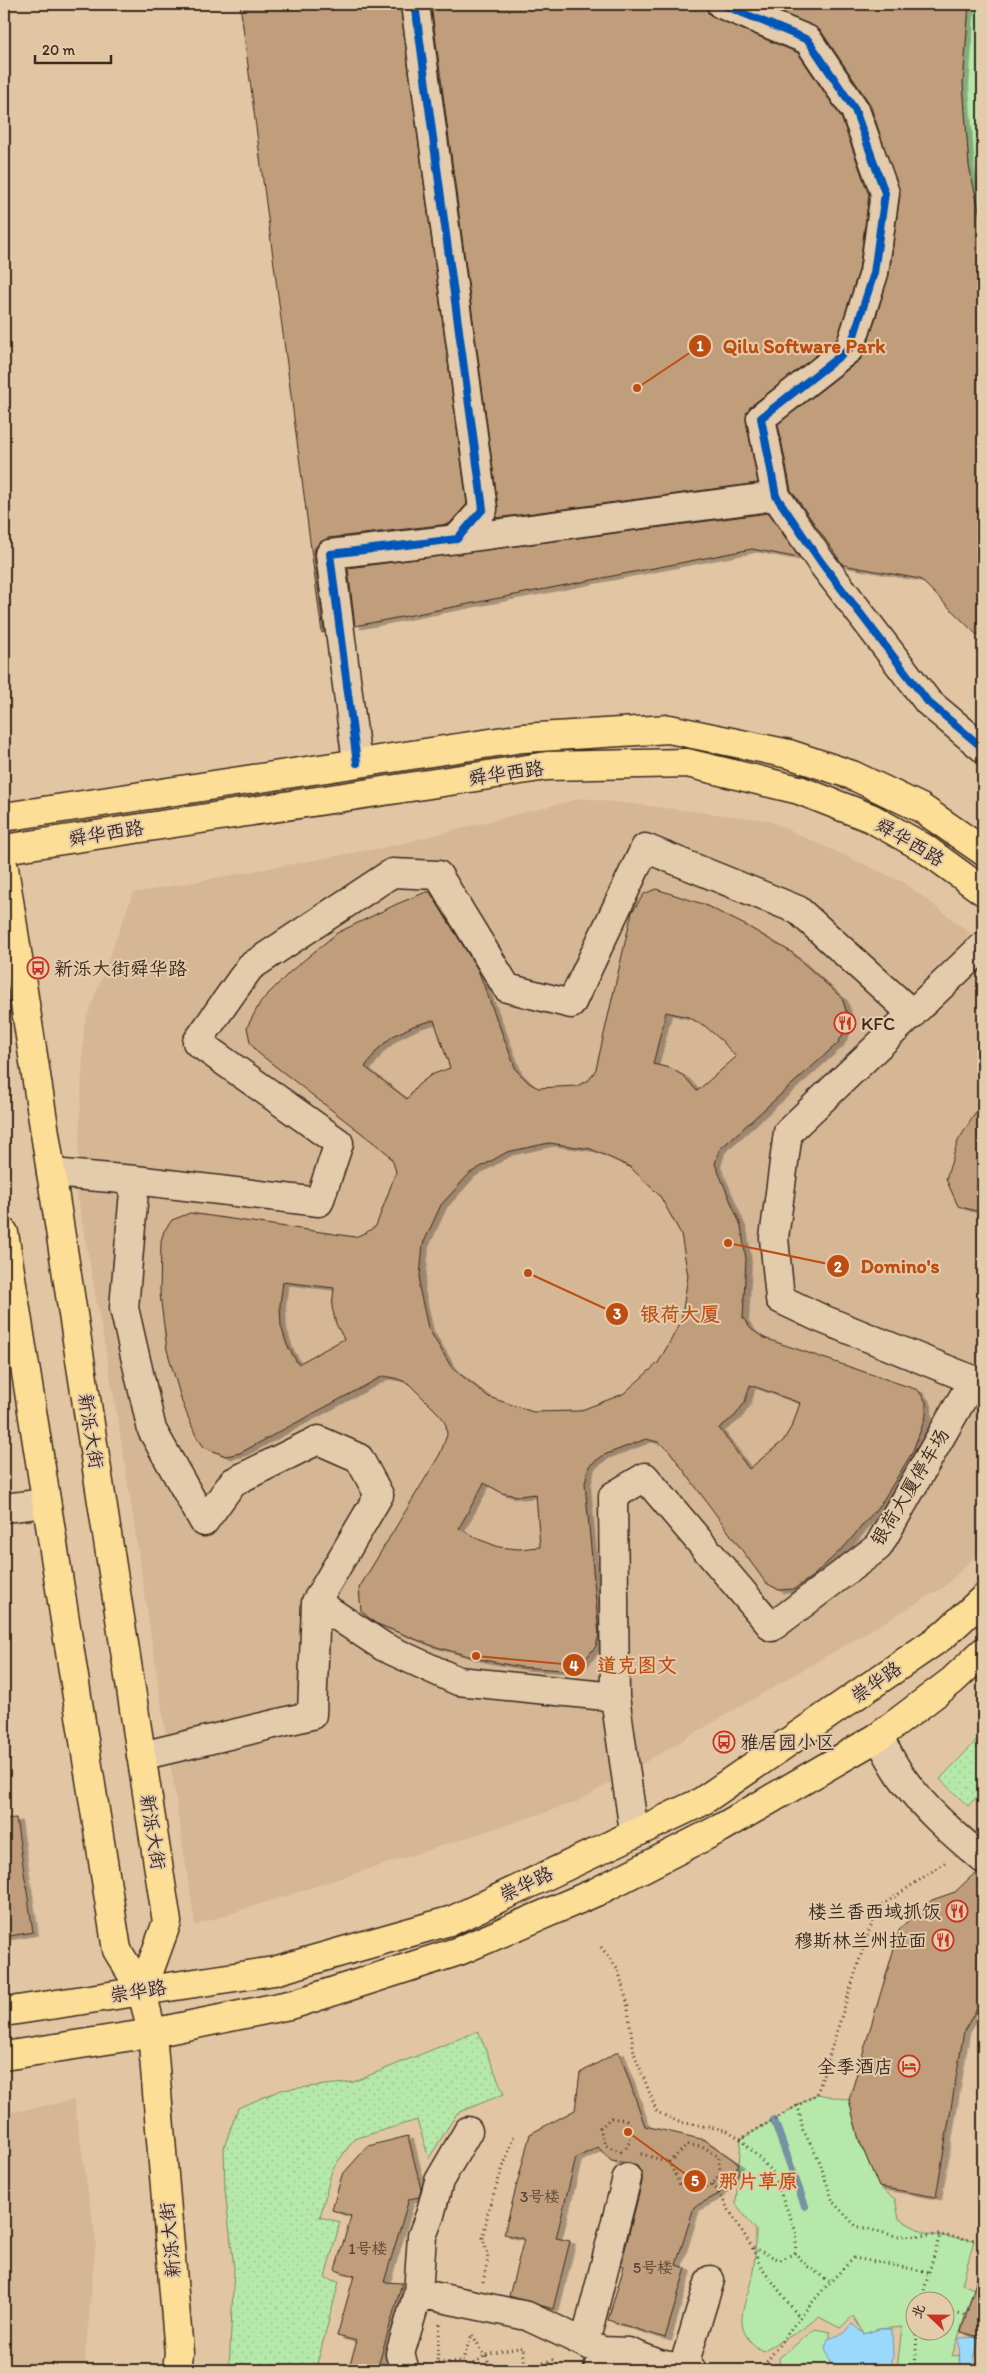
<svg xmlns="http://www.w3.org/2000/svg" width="987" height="2374" viewBox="0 0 987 2374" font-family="Itim,'LXGW WenKai TC',sans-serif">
	<defs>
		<pattern id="garden-dots" width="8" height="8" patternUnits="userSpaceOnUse" patternTransform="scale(1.25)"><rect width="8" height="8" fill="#b6e9a9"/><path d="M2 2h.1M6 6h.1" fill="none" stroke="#9dc891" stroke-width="1.8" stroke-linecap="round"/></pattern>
		<filter id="shadow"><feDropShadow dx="5.5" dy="3" stdDeviation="0" flood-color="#0004"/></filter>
	</defs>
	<rect width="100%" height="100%" fill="#e2c6a4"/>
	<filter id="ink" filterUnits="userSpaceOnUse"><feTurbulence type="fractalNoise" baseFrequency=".02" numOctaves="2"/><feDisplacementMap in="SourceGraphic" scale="10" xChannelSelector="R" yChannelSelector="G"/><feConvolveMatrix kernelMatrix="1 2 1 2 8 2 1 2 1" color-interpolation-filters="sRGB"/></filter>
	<g filter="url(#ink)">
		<path fill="#d5b796" d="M582 798 767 820 905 883 983 943V1549L943 1588 577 1802 195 1925 118 1420 77 1193 84 1025 133 893 391 846Z
			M74 2100 96 2242 84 2370H4V2114Z"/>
		<path fill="#b6e9a9" stroke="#788a64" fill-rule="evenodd" d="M969 4H983V228L969 166 963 84Z
			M817 2094 849 2100 859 2140 879 2187 895 2199 899 2219 927 2234 974 2240 962 2284 974 2289 952 2356 959 2355 960 2370H897L902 2327 879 2329 864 2334 853 2316 840 2328 819 2317 798 2332 762 2351C729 2329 745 2308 752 2277 755 2262 756 2246 756 2230L736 2204 741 2139ZM914 2302H944V2332H914Z
			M815 2329 830 2332V2363L852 2370H780L779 2358Z"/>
		<path fill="url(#garden-dots)" stroke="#788a64" d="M983 1734V1790L968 1806 940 1779Z
			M478 2031 504 2094 457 2113 429 2158 417 2120 354 2139 332 2170 320 2217 340 2222 325 2278 339 2282 317 2364 335 2370H229L234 2268 225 2190 224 2147 238 2108 281 2090 353 2082Z"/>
		<path fill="#9bd9fc" stroke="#7593a3" d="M852 2324 864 2334 879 2329H892L893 2356 888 2370H851L830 2363 825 2347 828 2339 845 2333Z
			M980 2337 973 2362 983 2366V2370H960L959 2338Z"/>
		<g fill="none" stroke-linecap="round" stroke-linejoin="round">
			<path stroke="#7593a3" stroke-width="8" d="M774 2120 805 2206"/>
		</g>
		<path fill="#c09e7b" stroke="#3b2a1e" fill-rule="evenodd" filter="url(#shadow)" d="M240 4H400L467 504 449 524 328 538 320 542 315 548 314 556 324 632 322 633Z
			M431 4H706L708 13 715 18 798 53 841 117 869 195 859 270 837 339 751 406 747 412 746 421 758 483 496 518 498 507Z
			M761 4H969L963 84 969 166 983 228V641L920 579 843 565 791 490 778 424 860 360 865 353 889 275 900 195 870 104 821 31 814 26Z
			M769 513 799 558 752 549 355 626 348 568Z
			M656 889 703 904 747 926 791 952 842 998 847 1014 846 1028 838 1043 719 1150 715 1164 741 1226 746 1259 743 1318 751 1329 764 1338 918 1390 926 1402V1416L912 1453 882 1502 846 1545 813 1576 794 1589 779 1590 766 1583 668 1449 658 1442 646 1439 604 1455 589 1466 585 1483 599 1635 596 1646 578 1668 563 1670 520 1667 479 1659 430 1645 375 1623 361 1611 359 1588 440 1454 447 1435 446 1425 441 1416 408 1383 395 1378 383 1376 240 1453 226 1456 204 1447 196 1436 182 1402 167 1350 160 1294 161 1241 164 1231 172 1220 190 1213 355 1237 367 1232 376 1226 396 1172 393 1162 387 1153 257 1052 250 1042 247 1027 261 1001 291 971 337 933 397 904 426 892H430L478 970 516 1070 529 1083 538 1088 577 1086 589 1080 596 1069 632 912 644 894ZM666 1012 688 1017 705 1026 722 1041 736 1057 697 1091 684 1076 670 1068 653 1064ZM434 1020 450 1068 431 1075 418 1085 407 1099 365 1067 378 1049 393 1036 413 1026ZM549 1143 591 1149 630 1167 660 1196 681 1234 688 1276 681 1322 658 1363 623 1394 579 1411 533 1412 489 1397 452 1368 428 1328 419 1287 423 1244 441 1205 470 1173 507 1152ZM283 1282 334 1288 332 1307 336 1324 344 1339 298 1364 287 1345 281 1326 280 1304ZM750 1385 800 1403 793 1424 783 1441 749 1469 719 1428 735 1416 745 1402ZM484 1483 502 1493 518 1496 536 1494 540 1547 518 1549 499 1547 478 1539 459 1528Z
			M983 1101V1213L958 1206 946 1179 958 1141Z
			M16 1818 33 1932 4 1937V1819Z
			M974 1874 983 1884V1998L964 2031 936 2197 879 2187 859 2140 849 2100 900 1928 932 1900 955 1892Z
			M619 2051 645 2126 705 2140 739 2164 719 2194 694 2207 676 2265 686 2268 665 2338 608 2320 624 2266 621 2265 642 2182V2174L637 2166 631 2163 611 2161 598 2147 576 2158 556 2238 570 2241 553 2309 509 2296 524 2239 504 2234 530 2134 575 2110 580 2073Z
			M408 2136 421 2189 419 2197 409 2199 384 2282 402 2283 377 2370H348L357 2341 337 2336 354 2276 335 2270 351 2216 332 2210 342 2175 368 2146Z
			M978 2275 983 2276V2338L961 2332Z"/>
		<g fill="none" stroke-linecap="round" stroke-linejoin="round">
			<g stroke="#3b2a1e" stroke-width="31">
				<path id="minor" d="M721 4 808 40 855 110 885 193 874 273 850 348 761 418 776 496 821 562 928 702 983 748
					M457 539 776 496
					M357 763 330 554 457 539 483 509 415 4
					M51 1173 135 1180
					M4 1508 46 1503
					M615 1697 458 1681 384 1647 316 1602 379 1495 359 1458 318 1440 233 1482 204 1522 152 1430 124 1308 135 1180 319 1202 339 1143 197 1042 250 967 392 873 438 875 507 988 571 1004 645 848 798 910 906 1008 911 1016
					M878 1737C887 1751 894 1767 904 1780 926 1811 955 1835 983 1859
					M141 1756 312 1715 316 1602
					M634 1832 615 1697 613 1496 645 1477 772 1627 878 1547 973 1380 820 1318 780 1299 774 1238 788 1132 983 946
					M418 2293 422 2236 430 2215 439 2181 468 2131
					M585 2343 627 2178
					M602 2351 628 2352 659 2364 692 2370
					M683 2368 710 2280
					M405 2370 400 2354 418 2293 527 2316 602 2351 598 2370"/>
			</g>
			<g stroke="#3b2a1e" stroke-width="31">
				<path id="major" d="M4 817 523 738 669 729 789 754 852 775 921 808 983 851
					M4 849 547 766 687 763 799 790 871 818 924 848 983 891
					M4 868 167 1922 142 1991
					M4 1233 117 1950 142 1991 152 2033 179 2353 177 2370
					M4 2012 274 1971 453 1920 701 1802 944 1635 983 1599
					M4 2056 152 2033 294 2004 459 1951 596 1892 721 1828 878 1737 952 1681 983 1652"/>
			</g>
			<path stroke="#3b2a1e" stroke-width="3" stroke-dasharray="1 4" stroke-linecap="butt" d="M601 1947 618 1969 627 2002 634 2053 657 2112 679 2122 726 2130 741 2139 817 2094 866 1939 878 1908 946 1862
				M798 2105 803 2130 819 2160 833 2202 856 2226 896 2236 940 2235 983 2241
				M741 2139 772 2172 797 2234 795 2253 807 2266 829 2281
				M688 2145 702 2146 719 2157 720 2172 713 2184 691 2192 680 2185 669 2162Z
				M621 2152 605 2145 600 2128 611 2118 626 2120C635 2132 632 2138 625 2150
				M641 2154 669 2162
				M713 2184 752 2247 760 2265 799 2317
				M753 2248 780 2260 795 2253
				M929 2272 940 2235
				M483 2282 488 2258 483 2238 489 2207 514 2136
				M944 2310 966 2315
				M440 2324 437 2363 462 2362 472 2334 493 2370
				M467 2370 485 2355 523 2347 525 2370
				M519 2370 556 2359
				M761 2370C789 2330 818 2292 854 2258L929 2272 921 2302
				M915 2370 917 2332
				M945 2370H948"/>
			<use href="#minor" stroke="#e3cbab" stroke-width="28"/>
			<use href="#major" stroke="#fdde96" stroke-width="28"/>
			<g stroke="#e3cbab" stroke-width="11">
				<path id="cycleway" d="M721 4 808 40 855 110 885 193 874 273 850 348 761 418 776 496 821 562 928 702 983 748
					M357 763 330 554 457 539 483 509 415 4"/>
			</g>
			<use href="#cycleway" stroke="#0057b8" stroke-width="8"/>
		</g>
	</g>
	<defs>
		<g id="bus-ring" transform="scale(1.125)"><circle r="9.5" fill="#e3cbab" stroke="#c8321e" stroke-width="1.5"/><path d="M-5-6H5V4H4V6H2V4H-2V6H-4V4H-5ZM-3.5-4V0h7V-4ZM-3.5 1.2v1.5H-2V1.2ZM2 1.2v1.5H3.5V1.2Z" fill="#c8321e"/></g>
		<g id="restaurant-ring" transform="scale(1.125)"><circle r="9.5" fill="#e3cbab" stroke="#c8321e" stroke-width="1.5"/><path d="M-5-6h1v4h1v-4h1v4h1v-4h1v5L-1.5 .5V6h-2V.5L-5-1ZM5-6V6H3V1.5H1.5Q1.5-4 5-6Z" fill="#c8321e"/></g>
		<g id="hotel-ring" transform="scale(1.125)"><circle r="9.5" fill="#e3cbab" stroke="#c8321e" stroke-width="1.5"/><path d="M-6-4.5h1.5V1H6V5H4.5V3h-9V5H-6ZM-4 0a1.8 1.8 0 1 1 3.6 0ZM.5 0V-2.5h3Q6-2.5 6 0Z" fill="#c8321e"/></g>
	</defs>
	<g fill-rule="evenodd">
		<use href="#bus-ring" x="38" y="968"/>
		<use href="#restaurant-ring" x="845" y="1023"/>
		<use href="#bus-ring" x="724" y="1742"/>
		<use href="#restaurant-ring" x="957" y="1911"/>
		<use href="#restaurant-ring" x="943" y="1940"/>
		<use href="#hotel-ring" x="909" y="2066"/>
	</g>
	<g text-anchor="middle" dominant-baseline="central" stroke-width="4" stroke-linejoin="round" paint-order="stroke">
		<g font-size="16" fill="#5c4735">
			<text x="540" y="2196">3号楼</text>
			<text x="368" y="2248">1号楼</text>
			<text x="653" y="2267">5号楼</text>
		</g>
		<g font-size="19" fill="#3b2a1e" stroke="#e3cbab">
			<text transform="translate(506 773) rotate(-8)">舜华西路</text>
			<text transform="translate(106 833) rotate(-9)">舜华西路</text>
			<text transform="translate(910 842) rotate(31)">舜华西路</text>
			<text transform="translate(91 1431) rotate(81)">新泺大街</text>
			<text transform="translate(910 1487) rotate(-59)">银荷大厦停车场</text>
			<text transform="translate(876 1682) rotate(-35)">崇华路</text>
			<text transform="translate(153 1832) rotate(81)">新泺大街</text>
			<text transform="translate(526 1884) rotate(-26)">崇华路</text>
			<text transform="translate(138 1991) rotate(-9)">崇华路</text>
			<text transform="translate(170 2240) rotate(-95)">新泺大街</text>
		</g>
		<g font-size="19" fill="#3b2a1e" stroke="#e3cbab" text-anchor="start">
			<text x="54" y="968">新泺大街舜华路</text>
			<text x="861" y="1023">KFC</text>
			<text x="740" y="1742">雅居园小区</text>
			<text x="941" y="1911" text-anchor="end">楼兰香西域抓饭</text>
			<text x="927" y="1940" text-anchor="end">穆斯林兰州拉面</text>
			<text x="893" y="2066" text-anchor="end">全季酒店</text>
		</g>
	</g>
	<path fill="none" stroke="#bd4d10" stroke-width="2" d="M637 388L700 346M728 1243L838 1266M528 1273L617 1314M476 1656L574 1665M628 2132L695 2181"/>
	<g fill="#bd4d10" stroke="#e3cbab" stroke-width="2">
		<circle cx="637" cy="388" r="5"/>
		<circle cx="728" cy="1243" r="5"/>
		<circle cx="528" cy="1273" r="5"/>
		<circle cx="476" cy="1656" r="5"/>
		<circle cx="628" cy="2132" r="5"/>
		<circle cx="700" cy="346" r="12"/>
		<circle cx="838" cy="1266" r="12"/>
		<circle cx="617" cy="1314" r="12"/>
		<circle cx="574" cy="1665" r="12"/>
		<circle cx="695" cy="2181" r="12"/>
	</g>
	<g font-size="15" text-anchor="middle" font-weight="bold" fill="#fff">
		<text x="700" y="351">1</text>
		<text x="838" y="1272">2</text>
		<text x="617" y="1319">3</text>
		<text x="574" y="1671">4</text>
		<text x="695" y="2186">5</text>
	</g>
	<g font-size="20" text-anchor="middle" font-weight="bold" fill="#bd4d10" stroke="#e3cbab" stroke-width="4" stroke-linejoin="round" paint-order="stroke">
		<text x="804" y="353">Qilu Software Park</text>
		<text x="900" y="1273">Domino's</text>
		<text x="680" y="1321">银荷大厦</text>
		<text x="637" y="1672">道克图文</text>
		<text x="758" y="2188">那片草原</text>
	</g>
	<rect width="987" height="2374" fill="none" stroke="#e3cbab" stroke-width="20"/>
	<rect x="10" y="10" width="967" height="2354" fill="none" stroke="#3b2a1e" stroke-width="2" filter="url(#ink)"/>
	<g transform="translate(930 2316) rotate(292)"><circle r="24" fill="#e3cbab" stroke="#a08b73"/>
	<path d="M0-4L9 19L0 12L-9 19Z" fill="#c8321e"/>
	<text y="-8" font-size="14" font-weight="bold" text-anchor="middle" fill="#3b2a1e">北</text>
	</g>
	<path d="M35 55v8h76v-8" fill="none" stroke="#3b2a1e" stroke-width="2.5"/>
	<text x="42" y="55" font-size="15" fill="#3b2a1e" stroke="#e3cbab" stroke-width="4" paint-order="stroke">20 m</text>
</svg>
